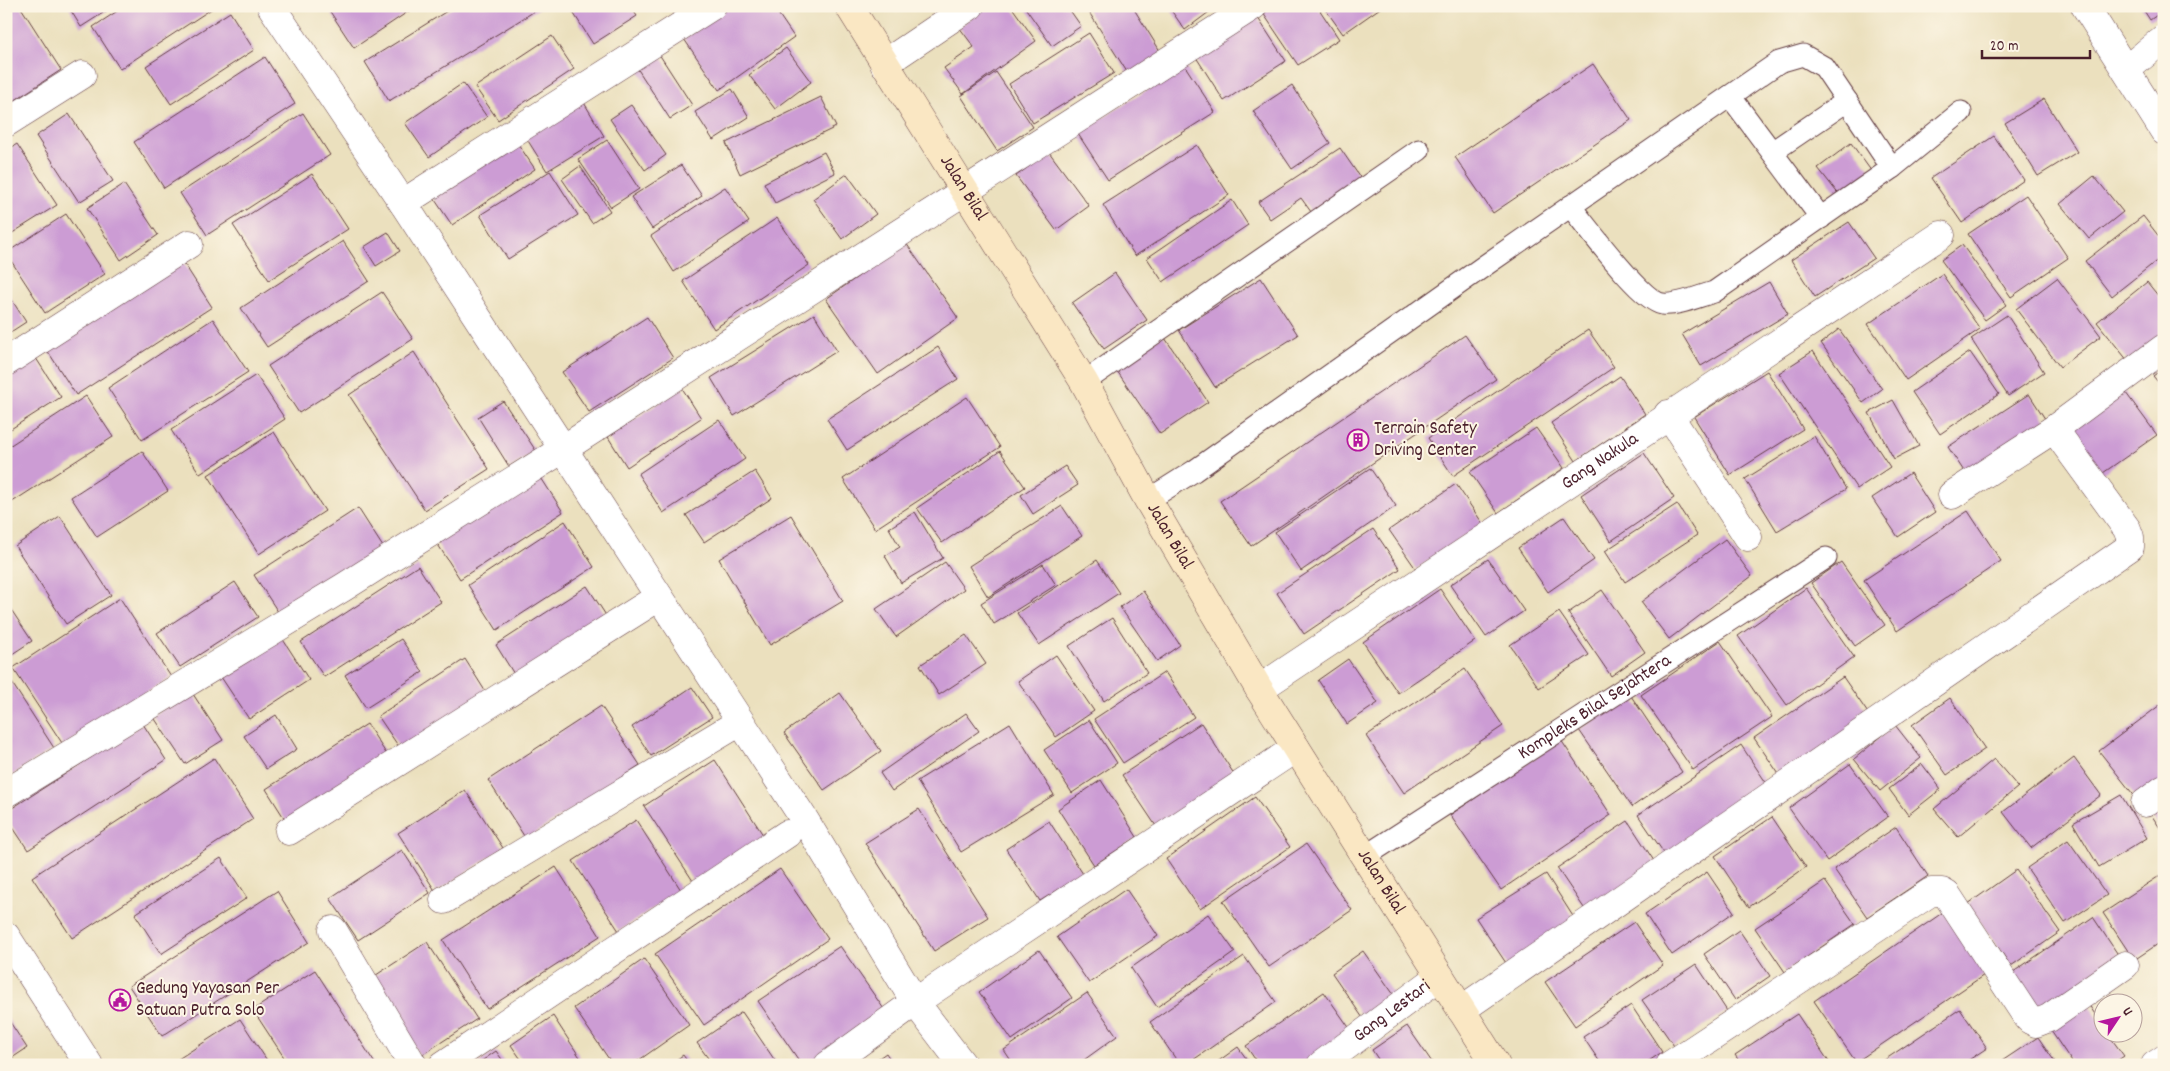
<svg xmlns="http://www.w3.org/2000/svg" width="2170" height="1071" viewBox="0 0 2170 1071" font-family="Dekko,sans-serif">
	<rect width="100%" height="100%" fill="#fcf5e5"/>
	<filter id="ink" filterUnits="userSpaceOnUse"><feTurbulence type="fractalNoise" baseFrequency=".02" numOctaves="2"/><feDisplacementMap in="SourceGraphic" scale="10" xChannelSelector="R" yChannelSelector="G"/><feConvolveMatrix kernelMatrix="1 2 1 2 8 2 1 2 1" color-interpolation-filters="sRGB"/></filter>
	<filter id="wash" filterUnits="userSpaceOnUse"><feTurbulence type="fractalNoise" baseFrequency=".0096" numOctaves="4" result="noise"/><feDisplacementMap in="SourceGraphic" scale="20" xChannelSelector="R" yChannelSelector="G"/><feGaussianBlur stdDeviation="1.12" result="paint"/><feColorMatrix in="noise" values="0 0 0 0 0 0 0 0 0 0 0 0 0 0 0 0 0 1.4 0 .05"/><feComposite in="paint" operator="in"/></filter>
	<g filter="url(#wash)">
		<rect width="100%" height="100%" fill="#ebe0be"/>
		<g id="blocks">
			<path fill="#cc9cd4" d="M15 6H20L61 70 6 106V12Z
				M68 6H114L81 27Z
				M125 6H216L120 69 93 27Z
				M335 6H410L412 9 354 48 329 10Z
				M455 6H543L389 101 365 62Z
				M569 6H630L637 16 593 44Z
				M731 6H773L794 37 719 90 684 39Z
				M987 6H1011L1036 41 963 94 944 68 974 47 959 27Z
				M1024 6H1067L1081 26 1052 46Z
				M1085 6H1132L1162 54 1129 75Z
				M1168 6H1217L1185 30Z
				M1274 6H1317L1339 39 1298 65 1263 13Z
				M1323 6H1383L1343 34Z
				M2141 6H2164V10L2150 20Z
				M230 12 254 50 171 104 146 66Z
				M1256 15 1286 61 1224 101 1194 54Z
				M1089 33 1114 73 1033 123 1009 84Z
				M552 36 574 69 498 120 475 87Z
				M786 48 811 82 775 109 749 75Z
				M659 54 692 105 670 119 637 68Z
				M265 57 295 104 164 188 134 142Z
				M1593 64 1631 120 1493 213 1455 157Z
				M1185 66 1215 112 1108 180 1078 134Z
				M996 72 1033 127 997 151 961 96Z
				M463 83 487 117 429 157 405 123Z
				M1292 85 1330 143 1292 169 1253 111Z
				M732 89 749 117 713 140 695 112Z
				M821 97 836 127 740 174 726 143Z
				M2044 99 2077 152 2038 176 2005 123Z
				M583 101 604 136 547 171 525 136Z
				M631 105 666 155 645 170 610 119Z
				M303 113 330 155 207 235 180 193Z
				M69 114 113 181 79 202 36 136Z
				M1994 136 2024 180 1962 223 1931 178Z
				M514 138 535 169 452 225 431 194Z
				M607 140 639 189 611 207 578 159Z
				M1851 143 1872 172 1840 196 1818 168Z
				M17 144 57 205 6 237V151Z
				M1197 145 1229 195 1135 256 1103 205Z
				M1340 148 1364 183 1314 216 1301 198 1270 219 1258 202Z
				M824 152 835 173 775 203 764 183Z
				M1049 152 1089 206 1056 230 1016 176Z
				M681 165 702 196 652 229 631 197Z
				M580 166 610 211 592 223 562 179Z
				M550 171 578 215 508 259 480 215Z
				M312 174 348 229 269 280 233 225Z
				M847 174 876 214 842 239 813 199Z
				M2094 176 2123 212 2089 239 2060 204Z
				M124 184 158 235 121 260 87 208Z
				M725 187 749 222 674 272 651 236Z
				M2026 195 2068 258 2011 297 1968 234Z
				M1232 200 1248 225 1163 282 1147 258Z
				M66 214 105 274 45 313 6 253Z
				M2143 216 2164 243V255L2112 296 2085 261Z
				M777 218 809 265 714 329 683 281Z
				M1849 222 1874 258 1815 297 1791 260Z
				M388 232 400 251 376 266 364 247Z
				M343 241 369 281 267 347 241 308Z
				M906 243 958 318 878 374 826 299Z
				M1962 245 2006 305 1985 320 1941 260Z
				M183 262 212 307 76 395 47 350Z
				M1115 273 1147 320 1104 349 1072 303Z
				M1942 274 1980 329 1906 380 1868 324Z
				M1261 278 1298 335 1215 387 1179 330Z
				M2057 278 2101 336 2060 367 2016 309Z
				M1769 282 1788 314 1701 366 1682 334Z
				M2147 282 2164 303V333L2128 361 2097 322Z
				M6 291 26 322 6 335Z
				M382 292 413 339 299 413 268 366Z
				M814 314 837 351 734 416 711 378Z
				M2007 315 2044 372 2008 396 1971 339Z
				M647 317 673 358 589 412 562 372Z
				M213 319 248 372 142 440 108 388Z
				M1839 329 1882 389 1863 403 1821 343Z
				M1588 330 1614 367 1453 476 1428 438Z
				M1163 335 1208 402 1160 434 1115 368Z
				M1465 335 1496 379 1251 546 1220 501Z
				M938 347 958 379 847 450 827 419Z
				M1813 351 1890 467 1857 489 1779 373Z
				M32 352 61 397 6 432V368Z
				M414 352 489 469 425 510 349 395Z
				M1970 352 1999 394 1940 434 1912 392Z
				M2164 368V389L2153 376Z
				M1767 371 1803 429 1730 475 1694 417Z
				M256 375 285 419 200 474 171 430Z
				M1620 376 1645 414 1576 461 1551 423Z
				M682 388 701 418 627 467 608 437Z
				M2123 389 2157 435 2093 480 2061 435Z
				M2029 394 2051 428 1971 482 1948 447Z
				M86 396 113 437 6 506V448Z
				M967 397 1000 447 875 529 843 479Z
				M1893 400 1919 446 1894 459 1869 413Z
				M503 401 536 451 510 468 478 417Z
				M719 420 745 459 663 513 638 474Z
				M1536 428 1564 468 1498 513 1470 472Z
				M274 432 325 511 259 554 208 475Z
				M1814 436 1846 489 1777 531 1745 479Z
				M142 451 168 491 97 537 71 497Z
				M1000 451 1025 487 942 543 917 508Z
				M1644 453 1674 498 1611 541 1581 495Z
				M1065 466 1078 485 1033 514 1021 495Z
				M1370 468 1396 506 1301 571 1275 532Z
				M755 471 772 498 704 542 686 515Z
				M538 473 563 512 460 579 435 540Z
				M1910 473 1935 512 1898 537 1872 498Z
				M1456 484 1483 524 1416 569 1389 530Z
				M1677 504 1697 535 1625 582 1605 551Z
				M1062 506 1082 536 988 597 969 566Z
				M358 508 383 547 280 615 254 575Z
				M1968 511 2001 561 1897 631 1864 580Z
				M915 512 943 558 901 583 885 556 900 547 889 528Z
				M791 515 843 601 770 645 719 559Z
				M60 516 111 595 66 624 15 546Z
				M1564 517 1594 560 1548 592 1518 548Z
				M565 521 594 567 497 630 468 585Z
				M1373 529 1400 569 1304 634 1277 593Z
				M1725 539 1752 576 1669 639 1641 602Z
				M1488 559 1524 611 1486 637 1450 585Z
				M1097 560 1119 593 1039 645 1017 613Z
				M945 562 964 589 896 637 876 609Z
				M1841 562 1885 625 1855 646 1811 583Z
				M1043 564 1056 585 994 624 981 603Z
				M418 566 441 602 324 677 301 642Z
				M235 582 258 617 180 667 157 633Z
				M587 586 609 620 517 679 496 645Z
				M1806 588 1854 657 1787 705 1738 636Z
				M1440 589 1475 641 1398 693 1363 642Z
				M1602 590 1645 652 1611 676 1568 613Z
				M1143 591 1180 645 1157 661 1120 607Z
				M120 598 171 677 64 746 13 668Z
				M6 602 32 641 6 658Z
				M1559 612 1589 655 1539 688 1510 645Z
				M1112 618 1147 673 1104 701 1069 646Z
				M966 635 986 664 939 695 920 665Z
				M282 638 309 680 249 719 221 677Z
				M401 639 423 672 366 708 345 675Z
				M1720 641 1772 717 1693 770 1641 695Z
				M1056 655 1094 711 1056 737 1018 681Z
				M465 659 487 694 401 750 378 716Z
				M1348 659 1378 703 1347 724 1318 680Z
				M1465 669 1503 726 1404 793 1366 736Z
				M1165 672 1194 717 1123 763 1094 719Z
				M1843 677 1872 719 1783 780 1754 738Z
				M12 683 54 748 6 779V687Z
				M692 687 712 717 651 756 632 727Z
				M191 691 223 740 185 764 153 716Z
				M840 693 881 751 824 790 784 733Z
				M1631 696 1682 772 1632 807 1579 730Z
				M1950 698 1985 749 1947 775 1912 725Z
				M2164 702V785L2140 803 2099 751Z
				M601 706 640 765 526 839 488 780Z
				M966 713 979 731 892 791 880 773Z
				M276 715 297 749 266 769 244 736Z
				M1089 720 1117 763 1072 793 1044 750Z
				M1010 723 1054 795 961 852 917 781Z
				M1201 723 1236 777 1158 829 1122 775Z
				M143 724 166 760 28 850 6 817V812Z
				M367 724 389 758 288 824 266 789Z
				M1895 725 1921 758 1880 791 1854 759Z
				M1561 740 1611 815 1501 890 1450 815Z
				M1741 745 1769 787 1666 856 1638 815Z
				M214 758 253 819 72 938 32 877Z
				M2074 758 2101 795 2031 848 2003 812Z
				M1994 759 2018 787 1958 837 1934 809Z
				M715 760 765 838 695 884 644 806Z
				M1850 764 1888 817 1827 861 1789 808Z
				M1922 764 1941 789 1908 815 1889 789Z
				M1101 780 1137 837 1094 865 1058 809Z
				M465 790 503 848 436 892 398 833Z
				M2121 795 2147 838 2099 867 2073 823Z
				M1255 797 1290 847 1200 909 1166 859Z
				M2164 799V834L2148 810Z
				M919 809 988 917 934 951 865 843Z
				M1772 817 1806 867 1749 907 1715 856Z
				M636 820 681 890 619 931 573 861Z
				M1049 821 1083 874 1040 901 1006 849Z
				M1628 821 1656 864 1586 911 1557 868Z
				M1896 827 1928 876 1867 917 1834 869Z
				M2068 840 2107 895 2065 923 2027 868Z
				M1306 844 1352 910 1269 967 1223 901Z
				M402 850 430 893 358 940 330 898Z
				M221 858 247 898 161 954 135 914Z
				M556 867 600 936 487 1009 443 940Z
				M780 869 828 939 704 1025 655 954Z
				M2016 870 2060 932 2011 966 1968 904Z
				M1707 872 1734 912 1672 955 1645 914Z
				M2164 873V940L2134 960 2103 913Z
				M1546 874 1576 921 1508 966 1476 918Z
				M1825 881 1855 924 1785 972 1755 928Z
				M1126 889 1158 936 1089 983 1057 937Z
				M277 891 309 942 162 1036 129 986Z
				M1945 911 1987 973 1856 1062 1814 1001Z
				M1208 914 1235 952 1157 1007 1131 968Z
				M2093 917 2119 956 2032 1016 2006 977Z
				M1634 922 1663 965 1575 1026 1545 982Z
				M1739 930 1770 976 1735 1000 1704 954Z
				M427 942 477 1019 420 1056 370 979Z
				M840 946 886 1012 808 1065H802L758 1001Z
				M1039 950 1072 998 1012 1040 979 992Z
				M1363 951 1399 1002 1367 1024 1332 973Z
				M1244 956 1276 1002 1186 1065H1180L1150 1022Z
				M644 959 689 1025 632 1065H613L574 1008Z
				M1696 964 1727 1011 1674 1046 1642 1000Z
				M315 970 376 1065H289L253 1010Z
				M1324 992 1353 1033 1307 1065H1259L1246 1046Z
				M1087 993 1117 1036 1077 1065H1014L1004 1050Z
				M2087 1002 2102 1025V1034H2108L2124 1056 2111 1065H2074L2049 1028Z
				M1631 1005 1662 1052 1643 1065H1602L1583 1037Z
				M1960 1009 1987 1048 1961 1065H1885L1883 1061Z
				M742 1012 778 1065H713L697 1043Z
				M1797 1014 1831 1065H1742L1735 1055Z
				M6 1016 27 1048 6 1062Z
				M553 1016 585 1065H525L511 1045Z
				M240 1019 270 1065H169Z
				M1407 1026 1434 1065H1382L1372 1050Z
				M2038 1037 2057 1065H1996Z
				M1238 1047 1251 1065H1213Z
				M496 1051 506 1065H476Z
				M886 1053 894 1065H869Z
				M683 1055 690 1065H669Z"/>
		</g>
	</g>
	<g filter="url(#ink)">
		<use href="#blocks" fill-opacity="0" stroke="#623c41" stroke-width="1"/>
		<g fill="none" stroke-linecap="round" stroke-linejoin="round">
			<g stroke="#623c41" stroke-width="23">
				<g id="service">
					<path d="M1730 96 1821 218"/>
					<path d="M1772 152 1847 101"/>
					<path d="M1570 206C1587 226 1640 300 1662 304 1677 306 1699 296 1714 292L1892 168 1961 112"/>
					<path d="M1084 382 1419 150"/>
					<path d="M1148 500 1194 471 1487 264 1779 62 1803 55 1824 67 1892 168"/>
					<path id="s1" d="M1364 857 1826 558"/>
				</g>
			</g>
			<g stroke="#623c41" stroke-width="29">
				<g id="minor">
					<path d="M271 6 403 203 806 822 915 1002 963 1065"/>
					<path d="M2085 6 2164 131"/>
					<path d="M884 64 970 6"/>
					<path d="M2126 70 2164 38"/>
					<path d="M6 123 82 75"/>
					<path d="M403 203 712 6"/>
					<path d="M6 362 189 244"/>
					<path d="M1668 414 1748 537"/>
					<path d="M1952 495 2054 429 2164 348"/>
					<path id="s2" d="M1259 689 1941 235"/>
					<path d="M6 793 344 587 563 449 1253 6"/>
					<path d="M2145 803 2164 789"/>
					<path d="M289 831 659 597"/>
					<path d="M444 900 740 722"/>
					<path d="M333 930 413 1065"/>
					<path d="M6 936 89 1065"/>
					<path d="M1461 1010 2130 547V537L2127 529 2054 429"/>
					<path d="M443 1065 787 834"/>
					<path d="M828 1065 915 1002 1296 748"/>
					<path id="s3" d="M1321 1065 1440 976"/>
					<path d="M1670 1065 1931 892H1942L1947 895 2025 1014 2030 1020 2036 1023 2049 1018 2125 965"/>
					<path d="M2155 1065 2164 1059"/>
				</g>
			</g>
			<g stroke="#623c41" stroke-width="29">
				<g id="secondary">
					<path id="s4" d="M849 6 1084 382 1148 500 1259 689 1496 1065"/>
				</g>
			</g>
			<use href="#service" stroke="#fff" stroke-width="21"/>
			<use href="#minor" stroke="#fff" stroke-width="28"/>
			<use href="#secondary" stroke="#fae7c3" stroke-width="28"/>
		</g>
	</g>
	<defs>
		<g id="building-ring" transform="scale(1.125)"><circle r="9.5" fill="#fcf5e5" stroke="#b5179e" stroke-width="1.5"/><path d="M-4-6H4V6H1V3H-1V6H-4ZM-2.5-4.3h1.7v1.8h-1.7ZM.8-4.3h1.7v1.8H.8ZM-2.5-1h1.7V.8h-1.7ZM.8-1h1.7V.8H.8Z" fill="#b5179e"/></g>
		<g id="civic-ring" transform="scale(1.125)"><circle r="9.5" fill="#fcf5e5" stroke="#b5179e" stroke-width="1.5"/><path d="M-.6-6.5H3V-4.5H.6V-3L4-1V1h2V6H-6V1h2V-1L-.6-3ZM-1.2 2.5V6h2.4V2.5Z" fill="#b5179e"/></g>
	</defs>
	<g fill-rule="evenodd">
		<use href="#building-ring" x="1358" y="440"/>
		<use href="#civic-ring" x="120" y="1000"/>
	</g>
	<g text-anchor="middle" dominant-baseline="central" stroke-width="4" stroke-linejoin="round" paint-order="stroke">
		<g font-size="19" fill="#4a1f2b" stroke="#fcf5e5">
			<text stroke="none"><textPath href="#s4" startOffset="215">Jalan Bilal</textPath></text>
			<text stroke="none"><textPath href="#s2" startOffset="410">Gang Nakula</textPath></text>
			<text stroke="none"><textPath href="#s4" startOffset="620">Jalan Bilal</textPath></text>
			<text stroke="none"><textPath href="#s1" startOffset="275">Kompleks Bilal Sejahtera</textPath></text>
			<text stroke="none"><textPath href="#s4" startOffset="1025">Jalan Bilal</textPath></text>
			<text stroke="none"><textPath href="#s3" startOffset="89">Gang Lestari</textPath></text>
		</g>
		<g font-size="19" fill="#4a1f2b" stroke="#fcf5e5" text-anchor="start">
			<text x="1374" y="429">Terrain Safety<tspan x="1374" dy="22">Driving Center</tspan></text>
			<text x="136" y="989">Gedung Yayasan Per<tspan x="136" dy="22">Satuan Putra Solo</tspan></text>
		</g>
	</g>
	<rect width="2170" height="1071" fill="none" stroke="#fcf5e5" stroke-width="25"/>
	<g transform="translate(2118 1018) rotate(55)"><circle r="24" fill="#fcf5e5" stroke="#b59f9b"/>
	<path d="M0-4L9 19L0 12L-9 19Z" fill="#b5179e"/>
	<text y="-8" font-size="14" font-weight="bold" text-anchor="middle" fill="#4a1f2b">U</text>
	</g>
	<path d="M1982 50v8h108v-8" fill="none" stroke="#4a1f2b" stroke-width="2.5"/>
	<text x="1990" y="50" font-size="15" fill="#4a1f2b" stroke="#fcf5e5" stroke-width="4" paint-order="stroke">20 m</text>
</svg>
